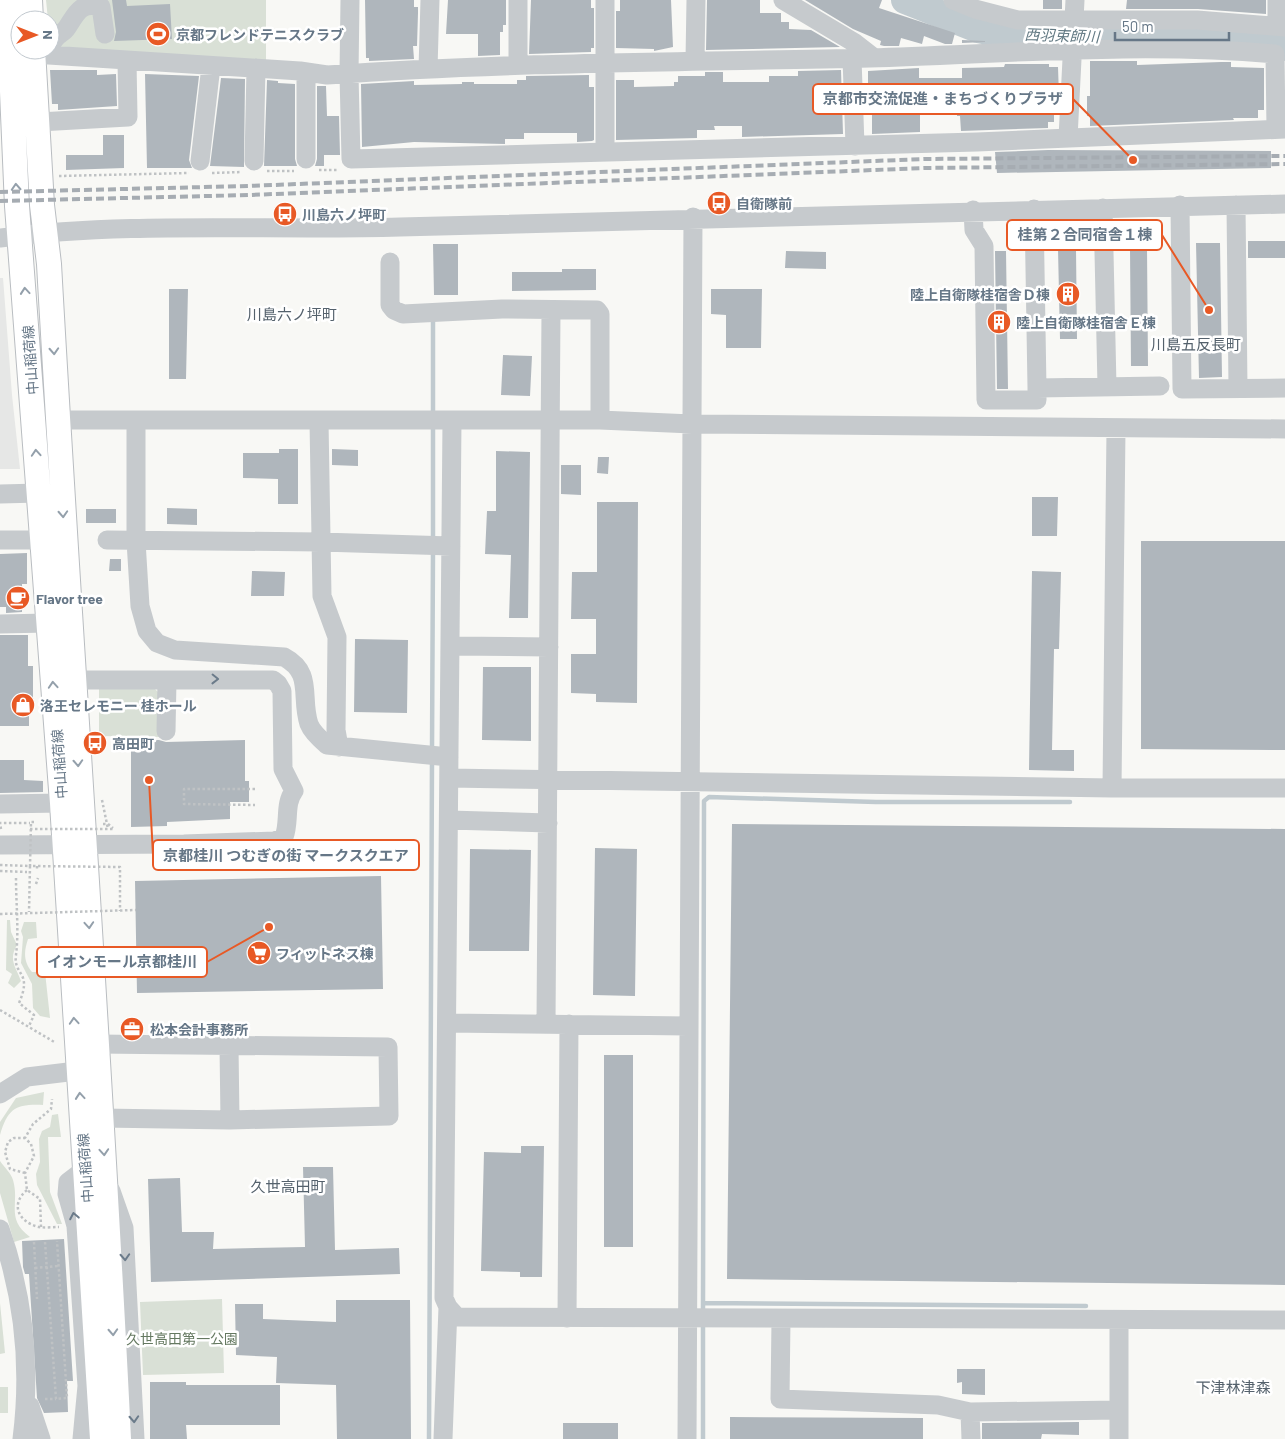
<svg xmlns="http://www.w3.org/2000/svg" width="1285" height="1439" viewBox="0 0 1285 1439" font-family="Barlow,'Noto Sans JP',sans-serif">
	<rect width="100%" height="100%" fill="#f8f8f5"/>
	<path fill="#e6e7e6" d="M0 278H3L12 395 20 469H0Z"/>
	<path fill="#d9e0d6" d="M46 0H266V61L50 48V20H48Z
		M152 686 161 695V737L99 736V687Z
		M7 920H10L11 932 17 945C8 960 16 967 21 981L14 988 8 983 12 974 6 970Z
		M24 922H36L37 938 28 939C24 951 23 961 32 972H45L50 1018 40 1016 33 1008 32 984 21 963 23 937 21 931Z
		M44 1092 43 1105C16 1104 8 1108 0 1135V1122L16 1098Z
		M58 1114 61 1137H48L50 1192 62 1224H57L37 1185 36 1174 40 1162 39 1139 42 1131 50 1127 52 1115Z
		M0 1161C4 1167 11 1173 13 1180 20 1204 5 1218 30 1237L14 1242 0 1193Z
		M222 1299 224 1373 143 1375 140 1302Z
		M0 1303 5 1353 0 1354Z
		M0 1387H8V1413H0Z"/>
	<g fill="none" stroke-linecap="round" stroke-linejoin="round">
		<path stroke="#c0cacf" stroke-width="4.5" d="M433 415V319
			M433 425V540
			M432 750 433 550
			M703 1303 1086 1306
			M703 1313 704 801 709 797 876 802H1070
			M429 1439 432 760
			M703 1439V1323"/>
		<path stroke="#c0cacf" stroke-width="28" d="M905 0 978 29 1003 34 1037 37 1226 40 1285 47"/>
	</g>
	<path fill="#afb6bc" d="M112 0H126L127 6 170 4 172 39 114 41 116 32Z
		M365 0H414V7H418V13L417 46H413L414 59 369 61V58H366Z
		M448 0H506V25H503V32H500V55L478 56V34H446Z
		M531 0H591V8H594V48H591V52L529 54Z
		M620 0H671L673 47 654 51V49L616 48V11H620Z
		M707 0H760V13H781V22H789V29L811 30 840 47 706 50Z
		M805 0H882L879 8 955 33 952 44H945L924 36 922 44 901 38 899 46H884L880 45 881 41 853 29Z
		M1043 0H1062V9H1043Z
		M1127 0H1266V14L1198 9H1126Z
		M962 40 985 41V42L962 43Z
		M1090 61H1137V65L1221 62H1231V67L1264 68V110H1258V118H1233L1234 120 1090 126V116H1087V96H1090Z
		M1005 64H1049V67H1058L1059 96H1054V122H1048V128L961 131 960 116H957V99H920V132L872 134V95H868V71L919 68V78H962V68L1004 67Z
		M50 70H97V75L116 74 117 106 58 110V104H52Z
		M841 70 843 134 742 137V126H714L715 130H697V138L616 140V80H634V87L674 86V82H678V76H705V72H723V82H769V76H798V71Z
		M145 74 199 76 189 160 192 168H147Z
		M589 75V87H594V140L592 141 577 142V133H524V139H505V144L414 142 362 147 361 84 414 81V85L462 84V82H474V84H517V80H526V76Z
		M221 78 245 79 244 167 210 166Z
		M267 80 278 81V83L295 84V159L297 166H264Z
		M317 86H326L327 116H339L340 155H324V166H315L317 159Z
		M103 135H124V168L66 170V155H103Z
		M1048 150 1271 151V168L997 173 995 152Z
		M1248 241H1285V258H1248Z
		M1196 243H1220L1222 377 1199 378Z
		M433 244H458V295H434Z
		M1130 248H1147L1148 366H1131Z
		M1058 249H1076L1077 339H1060Z
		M786 251 826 252V269L785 268Z
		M995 251H1006L1008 389H997Z
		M562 269H596V290L512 291V272H562Z
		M169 289H188L186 379H169Z
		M711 289H762L761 348H726V315L711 314Z
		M503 355 532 356 530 396 501 395Z
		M279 449H298V504H278V479L243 478V453H279Z
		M332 449 358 450V466L332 465Z
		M496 451 530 452 528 618H509L511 555 485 554 487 511H496Z
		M598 457H609L608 474 597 473Z
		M561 465H581V495L561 494Z
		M1032 497H1058L1057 536H1032Z
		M597 502H638L637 703 596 702V694L571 693V654H596V619H571L572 572H597Z
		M167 508 197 509V525L167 524Z
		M86 509H116V523H86Z
		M1141 541H1285V750L1141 749Z
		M27 553V584H22V612L6 613V607H0V554Z
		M110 559H121V571H109Z
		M252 571 285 572 284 596H251Z
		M1032 571 1061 572 1059 649H1054L1052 750H1074V771L1029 770Z
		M0 635H28V666H33V713H29V726H0Z
		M355 639 408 640 407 713 354 712Z
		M483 667H531V741L482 740Z
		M131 740H159L166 742 245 740V781H249V802H230V819L167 822V826L131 827Z
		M0 760H24V780L43 781V792L0 793Z
		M732 824 1285 829V1285L727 1279Z
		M595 848 637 849 635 996 593 995Z
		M470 849 531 850 529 951H469Z
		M381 876 383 989 137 993 135 881Z
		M604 1055H633V1247H604Z
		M521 1146H544L542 1277H520V1272L481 1271 484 1152 521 1153Z
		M303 1167H333L335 1250 399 1248 400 1274 151 1282 148 1179 180 1178 182 1232H214L213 1249 305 1247Z
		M64 1239 73 1381H67L68 1412 44 1413 37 1398 29 1274H25L23 1267 22 1241Z
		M336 1300H410L411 1439H337L336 1385 276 1383 277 1357 236 1355 235 1304H263V1319L336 1322Z
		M957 1369H985V1395L962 1394V1382L957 1383Z
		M150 1382H186V1385H280V1425H186L187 1439H150Z
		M730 1417 923 1418V1439H730Z
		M1079 1422V1435L1042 1434 1041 1439H982V1423Z
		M563 1423H618V1439H563Z"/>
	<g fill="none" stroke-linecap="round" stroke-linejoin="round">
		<g stroke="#b9bdc1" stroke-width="26">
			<path id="major" d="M8 0 17 206 62 803 102 1439
				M30 0 31 20
				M33 50 42 205 49 264C71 656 100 1047 119 1439"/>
		</g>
		<path stroke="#bfc2c4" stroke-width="2.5" stroke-dasharray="2.5 2.5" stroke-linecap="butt" d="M319 170H339
			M267 171H294
			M212 173 241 172
			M59 176 189 173
			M255 789H184V804L255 805
			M103 824H108L113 828
			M1 829 0 823H30
			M0 865 30 866 29 912
			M37 866V871
			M0 871 27 872
			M16 878C16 904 19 931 16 955 13 976 33 971 19 1003L34 1015 29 1026
			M36 884 38 878
			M0 1010 56 1043
			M25 1173 10 1169 5 1152 8 1142 14 1138H25
			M27 1190C10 1204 18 1222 39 1227 45 1228 53 1227 59 1227
			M41 1227 40 1199 27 1190 25 1173 34 1156 31 1144 25 1138 33 1124 51 1109 52 1099
			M34 1242 37 1299
			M45 1242 56 1399 67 1398 57 1241
			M35 1268 58 1266
			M45 1399H56"/>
		<path stroke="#c6cacd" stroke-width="19" d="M350 0 349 74 351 159 977 142 1285 129
			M783 0 855 43 873 57
			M953 0 975 9 1018 20H1197L1285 27
			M1277 26V0
			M33 54 300 71 327 75C508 62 689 62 870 58 1005 54 1140 42 1275 54L1276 129
			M49 55C50 51 51 43 54 40 57 35 63 33 66 29 75 17 79 0 101 7L105 34
			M852 58 855 146
			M695 60 696 0
			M518 65V0
			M428 69 430 0
			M39 122 128 117 127 61
			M1068 138 1075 0
			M605 152V0
			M306 159V72
			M200 161 211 66
			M254 161 256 68
			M1180 205 1182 389 1285 388
			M1236 205 1238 388
			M1103 208 1107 386
			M1034 209 1037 388 1160 386
			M973 210 974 230 984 246 986 400H1037V388
			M0 238C132 221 267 231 400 227 695 218 990 209 1285 204
			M390 262V305L394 310 403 314 502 309 597 310 600 314V420
			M58 420H600L692 424 1285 429
			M136 421V541L140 606 147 631 157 643 175 650 284 657C314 673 300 697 309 724 312 732 320 739 327 745L449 757
			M319 421 322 596 337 637 336 730 339 747
			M452 421 444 1298 448 1307 457 1317 1285 1320
			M0 494 39 493
			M0 540H43
			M107 540 321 542 451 546
			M0 624 48 623
			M450 646 549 647
			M166 731 167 681
			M449 778 1112 788H1285
			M1112 788 1116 429
			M0 804 62 803
			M449 820 548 823
			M0 845 184 844 275 841 284 837C290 822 284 804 294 791L283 769 282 691 278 684 273 680H73
			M447 1023 688 1026
			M546 1023 551 310
			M97 1044 388 1047 389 1116 230 1120 102 1118
			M229 1046 230 1120
			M0 1094 27 1077 93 1069
			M111 1191 124 1228 135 1439
			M0 1229C24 1297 31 1368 22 1439
			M567 1318 569 1024
			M781 1319 780 1399 938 1405 970 1412 1119 1410
			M30 1406 41 1439
			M970 1412 971 1439
			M82 1439 87 1386 76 1226 67 1194 68 1182 85 1169
			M443 1439 448 1307
			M687 1439 693 217
			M1119 1439V1320"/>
		<use href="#major" stroke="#fff" stroke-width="24"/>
		<path stroke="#a6acb2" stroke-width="4" stroke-dasharray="8 4" stroke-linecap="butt" d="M0 192 248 186 924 159 1285 156
			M0 201 250 195 924 168 1285 164"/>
		<path stroke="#bfc2c4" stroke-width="2.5" stroke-dasharray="2.5 2.5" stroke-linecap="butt" d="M102 800 108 829
			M34 822H31L30 866 120 867V911
			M30 829H114
			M0 914 136 910"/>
	</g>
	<defs><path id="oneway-chevron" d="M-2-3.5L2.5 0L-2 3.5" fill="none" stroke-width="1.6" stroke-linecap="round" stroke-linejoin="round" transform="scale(1.25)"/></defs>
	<g stroke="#94a0ab">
		<use href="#oneway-chevron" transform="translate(16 187) rotate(-93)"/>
		<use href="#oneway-chevron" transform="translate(25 291) rotate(-95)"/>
		<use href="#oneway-chevron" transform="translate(54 351) rotate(87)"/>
		<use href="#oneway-chevron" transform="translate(36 453) rotate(-94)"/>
		<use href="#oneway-chevron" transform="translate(63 514) rotate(87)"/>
		<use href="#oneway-chevron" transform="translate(53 685) rotate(-94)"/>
		<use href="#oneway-chevron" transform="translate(78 763) rotate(87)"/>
		<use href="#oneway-chevron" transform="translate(89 925) rotate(86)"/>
		<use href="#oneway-chevron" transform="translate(74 1021) rotate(-94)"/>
		<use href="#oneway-chevron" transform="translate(80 1096) rotate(-95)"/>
		<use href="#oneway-chevron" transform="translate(104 1152) rotate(86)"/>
		<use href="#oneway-chevron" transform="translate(113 1332) rotate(87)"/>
	</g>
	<g stroke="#6b7b8a">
		<use href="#oneway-chevron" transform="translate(215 679) rotate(1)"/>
		<use href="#oneway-chevron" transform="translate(74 1216) rotate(-101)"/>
		<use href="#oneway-chevron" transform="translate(125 1257) rotate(87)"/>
		<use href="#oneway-chevron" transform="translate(134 1419) rotate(87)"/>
	</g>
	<defs>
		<g id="stadium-disc" transform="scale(1.25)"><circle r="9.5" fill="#e85925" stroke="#fff"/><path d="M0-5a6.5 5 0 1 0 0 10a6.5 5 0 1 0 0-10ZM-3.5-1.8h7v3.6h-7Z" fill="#fff"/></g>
		<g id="bus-disc" transform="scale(1.25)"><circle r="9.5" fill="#e85925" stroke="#fff"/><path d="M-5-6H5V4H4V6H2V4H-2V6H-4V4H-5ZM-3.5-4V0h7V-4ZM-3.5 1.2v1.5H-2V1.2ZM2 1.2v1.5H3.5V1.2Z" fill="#fff"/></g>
		<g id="building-disc" transform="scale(1.25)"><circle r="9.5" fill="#e85925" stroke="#fff"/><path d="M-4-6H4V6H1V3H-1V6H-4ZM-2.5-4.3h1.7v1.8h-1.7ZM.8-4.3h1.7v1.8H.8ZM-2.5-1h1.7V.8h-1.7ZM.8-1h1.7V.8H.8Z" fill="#fff"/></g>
		<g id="cafe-disc" transform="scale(1.25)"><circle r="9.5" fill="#e85925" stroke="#fff"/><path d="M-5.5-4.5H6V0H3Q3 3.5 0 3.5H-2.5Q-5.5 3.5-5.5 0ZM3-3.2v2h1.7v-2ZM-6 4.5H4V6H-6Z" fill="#fff"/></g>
		<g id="shop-disc" transform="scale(1.25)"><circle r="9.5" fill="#e85925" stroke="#fff"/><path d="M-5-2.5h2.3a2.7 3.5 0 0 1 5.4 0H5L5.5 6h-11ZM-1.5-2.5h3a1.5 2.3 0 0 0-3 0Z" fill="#fff"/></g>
		<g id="supermarket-disc" transform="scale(1.25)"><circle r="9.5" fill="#e85925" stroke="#fff"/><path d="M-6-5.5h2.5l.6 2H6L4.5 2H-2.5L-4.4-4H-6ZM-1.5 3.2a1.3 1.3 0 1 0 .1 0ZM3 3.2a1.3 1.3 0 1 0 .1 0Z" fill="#fff"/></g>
		<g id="office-disc" transform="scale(1.25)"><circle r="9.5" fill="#e85925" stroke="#fff"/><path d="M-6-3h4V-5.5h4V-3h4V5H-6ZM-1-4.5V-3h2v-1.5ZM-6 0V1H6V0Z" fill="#fff"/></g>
	</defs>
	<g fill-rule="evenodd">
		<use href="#stadium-disc" x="158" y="34"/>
		<use href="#bus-disc" x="719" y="203"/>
		<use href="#bus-disc" x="285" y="214"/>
		<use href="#building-disc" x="1068" y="294"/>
		<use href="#building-disc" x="999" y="322"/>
		<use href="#cafe-disc" x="18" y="598"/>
		<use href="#shop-disc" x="23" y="705"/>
		<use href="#bus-disc" x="95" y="743"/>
		<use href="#supermarket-disc" x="259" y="953"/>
		<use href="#office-disc" x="132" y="1029"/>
	</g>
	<g text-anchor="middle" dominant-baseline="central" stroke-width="5" stroke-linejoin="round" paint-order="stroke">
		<g font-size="14" font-weight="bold" fill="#667787" stroke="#fff" text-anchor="start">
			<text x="176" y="34">京都フレンドテニスクラブ</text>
			<text x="736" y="203">自衛隊前</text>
			<text x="302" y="214">川島六ノ坪町</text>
			<text x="1050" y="294" text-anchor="end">陸上自衛隊桂宿舎Ｄ棟</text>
			<text x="1016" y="322">陸上自衛隊桂宿舎Ｅ棟</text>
			<text x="36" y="598">Flavor tree</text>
			<text x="40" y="705">洛王セレモニー 桂ホール</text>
			<text x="112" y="743">高田町</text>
			<text x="276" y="953">フィットネス棟</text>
			<text x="150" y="1029">松本会計事務所</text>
		</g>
		<g font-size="14" fill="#667787" stroke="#fff">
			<text transform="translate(30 360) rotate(-94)">中山稲荷線</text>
			<text transform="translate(59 764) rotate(-94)">中山稲荷線</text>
			<text transform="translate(85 1168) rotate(-94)">中山稲荷線</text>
		</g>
		<g font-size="14" fill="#657961" stroke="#fff">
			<text x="182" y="1338">久世高田第一公園</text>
		</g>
		<g font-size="15" font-style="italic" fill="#627983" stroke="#fff">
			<text transform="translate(1062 35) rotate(2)">西羽束師川</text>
		</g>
		<g font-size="15" fill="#54616c" stroke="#fff">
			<text x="292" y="314">川島六ノ坪町</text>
			<text x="1196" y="344">川島五反長町</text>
			<text x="288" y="1186">久世高田町</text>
			<text x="1233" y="1387">下津林津森</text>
		</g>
	</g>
	<path fill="none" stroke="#e85925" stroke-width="2" d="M1133 160L1073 99M1209 310L1162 235M149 780L153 855M269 927L207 962"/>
	<g fill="#e85925" stroke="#fff" stroke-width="2">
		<circle cx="1133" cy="160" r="5"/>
		<circle cx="1209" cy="310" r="5"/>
		<circle cx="149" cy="780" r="5"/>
		<circle cx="269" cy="927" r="5"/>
	</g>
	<g fill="#fff" stroke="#e85925" stroke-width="2">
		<rect x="813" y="84" width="260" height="30" rx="5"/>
		<rect x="1007" y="220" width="155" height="30" rx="5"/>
		<rect x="153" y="840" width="266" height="30" rx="5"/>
		<rect x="37" y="947" width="170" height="30" rx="5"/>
	</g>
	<g font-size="15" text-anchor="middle" font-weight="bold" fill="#667787">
		<text x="943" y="104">京都市交流促進・まちづくりプラザ</text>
		<text x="1085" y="240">桂第２合同宿舎１棟</text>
		<text x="286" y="861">京都桂川 つむぎの街 マークスクエア</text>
		<text x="122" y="967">イオンモール京都桂川</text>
	</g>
	<g transform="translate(35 35) rotate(90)"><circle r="24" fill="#ffffff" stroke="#c2c9cf"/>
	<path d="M0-4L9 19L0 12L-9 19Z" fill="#e85925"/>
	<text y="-8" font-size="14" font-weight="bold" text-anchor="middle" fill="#667787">N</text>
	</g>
	<path d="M1115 32v8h114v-8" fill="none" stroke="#667787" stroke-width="2.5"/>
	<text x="1122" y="32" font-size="15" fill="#667787" stroke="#ffffff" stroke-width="4" paint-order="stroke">50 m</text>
</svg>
